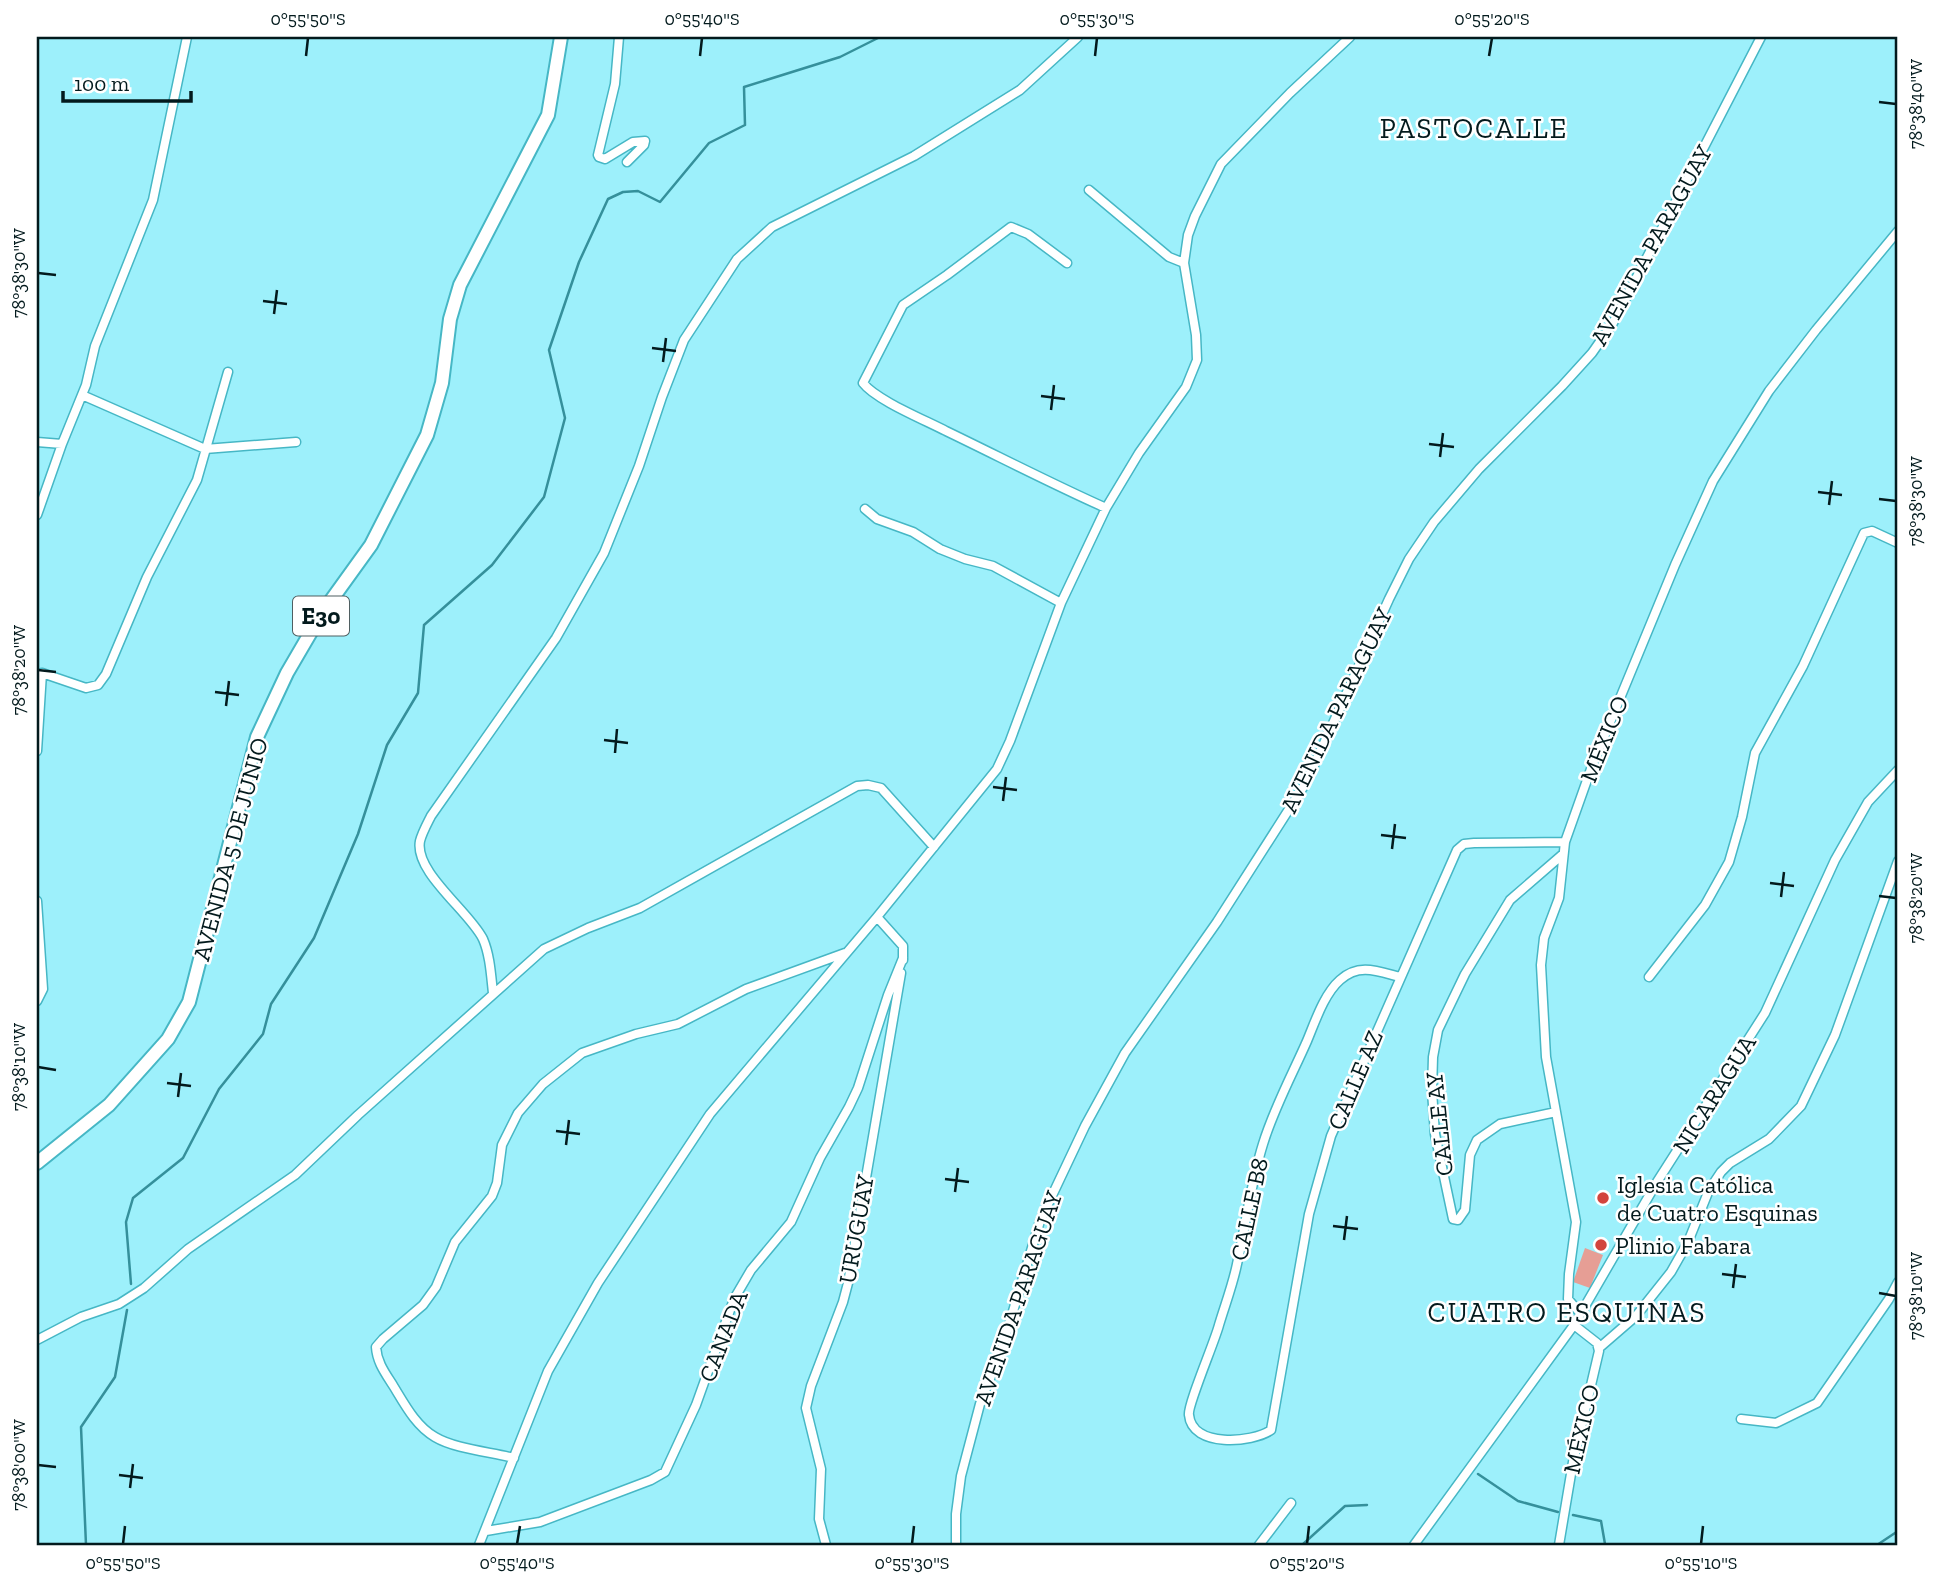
<svg xmlns="http://www.w3.org/2000/svg" width="1935" height="1582" viewBox="0 0 1935 1582" font-family="'Zilla Slab',serif">
	<rect width="100%" height="100%" fill="#9df0fb"/>
	<path fill="#e69e95" d="M1585 1248 1603 1255 1590 1288 1573 1282Z"/>
	<g fill="none" stroke-linecap="round" stroke-linejoin="round">
		<path stroke="#35909b" stroke-width="2.5" d="M131 1284 126 1222 133 1198 183 1158 219 1089 263 1034 271 1004 314 938 358 834 387 745 418 693 424 625 492 565 544 497 565 418 549 350 579 262 608 199 623 192 638 191 660 202 709 143 745 125 744 87 840 57 880 37
			M1478 1474 1518 1501 1558 1512
			M1573 1515 1601 1521 1605 1544 1608 1545
			M86 1545 81 1427 115 1377 127 1310
			M1302 1545 1345 1506 1367 1505
			M1877 1545 1898 1531"/>
		<g stroke="#46b7c5" stroke-width="11">
			<path id="minor" d="M619 37 615 84 598 155 599 157 605 159 633 142 645 141 644 145 627 162
				M1089 190 1169 257 1184 263
				M1067 263 1028 234 1011 227 947 275 903 305 863 383C876 400 925 420 946 431 1000 457 1052 484 1106 508
				M82 395 205 449 296 442
				M37 442 62 444 86 385 95 346 153 200 187 37
				M865 509 877 519 913 532 940 549 965 559 993 566 1061 603
				M37 515 62 444
				M37 751 42 673 86 688 98 685 106 674 147 577 197 480 228 372
				M37 901 43 989 37 1001
				M877 917 903 946V960
				M1400 977C1377 971 1359 963 1340 980 1324 994 1315 1022 1307 1041 1292 1075 1274 1108 1263 1144 1251 1182 1246 1224 1237 1264 1233 1284 1225 1305 1219 1325 1215 1341 1187 1406 1189 1415 1192 1448 1252 1443 1271 1430L1309 1214 1331 1136 1457 850 1464 844 1474 843 1565 842
				M1649 977 1705 905 1729 862 1742 817 1755 753 1803 666 1864 533 1872 531 1898 543
				M493 993C491 975 490 955 483 939 470 912 414 872 420 841 422 833 427 824 431 816L556 638 604 553 639 466 662 397 684 340 737 259 772 227 914 156 1020 90 1078 37
				M1556 1112 1500 1124 1477 1140 1470 1155 1465 1210 1458 1220 1453 1219 1435 1134 1432 1091 1433 1057 1438 1030 1465 974 1510 900 1562 855
				M1580 1313 1568 1299 1569 1274 1576 1222 1546 1057 1541 965 1544 938 1559 898 1565 842 1592 766 1675 565 1713 481 1769 391 1816 330 1898 231
				M37 1340 81 1317 119 1304 144 1288 188 1249 295 1175 358 1115 544 949 588 928 640 908 857 786 868 785 881 788 934 847
				M1599 1348 1636 1316 1671 1272 1688 1242 1709 1190 1721 1172 1730 1163 1769 1139 1801 1106 1835 1035 1898 861
				M1741 1419 1776 1423 1817 1403 1889 1299 1898 1282
				M514 1458C491 1452 455 1449 435 1437 416 1426 405 1405 394 1387 386 1374 377 1363 376 1347L383 1339 423 1305 436 1287 455 1242 492 1196 497 1183 502 1145 518 1113 543 1084 582 1053 636 1034 678 1024 746 989 845 953
				M486 1531 540 1522 651 1480 665 1472 696 1405 734 1299 751 1270 791 1222 820 1158 849 1107 858 1088 888 995 903 958
				M479 1545 548 1371 598 1283 710 1114 877 917 997 769 1010 741 1061 603 1106 508 1139 453 1186 387 1197 360 1196 335 1184 263 1188 235 1195 216 1221 164 1290 93 1350 37
				M826 1545 819 1519 821 1469 806 1408 811 1386 843 1302 848 1283 901 973
				M956 1545V1514L961 1476 980 1404 1002 1348 1040 1221 1085 1126 1125 1053 1217 922 1307 781 1389 599 1409 559 1434 522 1479 469 1562 386 1592 353 1613 323 1761 37
				M1259 1545 1291 1503
				M1414 1545 1574 1325 1657 1182 1765 1013 1835 860 1868 802 1898 770
				M1559 1545 1573 1462 1599 1351 1597 1343 1574 1325"/>
		</g>
		<g stroke="#46b7c5" stroke-width="16">
			<path id="primary" d="M37 1163 109 1105 168 1039 189 1002 257 737 287 673 322 613 371 545 427 435 442 383 450 319 460 285 548 115 561 37"/>
		</g>
		<use href="#minor" stroke="#fff" stroke-width="8"/>
		<use href="#primary" stroke="#fff" stroke-width="12"/>
	</g>
	<path fill="none" stroke="#031a1d" stroke-width="2.5" d="M306 56 308 38M700 56 702 38M1095 56 1097 38M1489 56 1492 38M1879 102 1896 104M38 273 56 275M263 301 287 304M274 314 277 290M652 348 676 351M663 362 666 338M1041 396 1065 399M1051 410 1054 385M1429 444 1454 447M1440 457 1443 433M1818 492 1842 495M1879 499 1896 501M1829 505 1832 481M38 670 56 672M215 692 239 695M226 706 229 681M604 740 628 743M615 753 617 729M993 787 1017 790M1003 801 1006 777M1381 835 1406 838M1392 849 1395 824M1770 883 1794 886M1879 896 1896 898M1781 897 1784 872M38 1067 56 1070M167 1083 191 1086M178 1097 181 1073M556 1131 580 1134M566 1145 569 1120M945 1179 969 1182M955 1192 958 1168M1333 1226 1358 1229M1344 1240 1347 1216M1722 1274 1746 1277M1733 1288 1736 1264M1879 1293 1896 1296M38 1465 56 1467M119 1475 143 1478M130 1488 133 1464M123 1544 125 1526M517 1544 520 1526M912 1544 914 1526M1307 1544 1309 1526M1701 1544 1703 1526"/>
	<g fill="#d2443d" stroke="#fff" stroke-width="2.5">
		<circle cx="1603" cy="1198" r="7"/>
		<circle cx="1601" cy="1245" r="7"/>
	</g>
	<g text-anchor="middle" dominant-baseline="central" stroke-width="5" stroke-linejoin="round" paint-order="stroke">
		<rect fill="#fff" stroke="#4f5f61" stroke-width="2" x="293" y="596.5" width="56" height="39" rx="5"/>
		<g font-size="23" font-weight="bold" fill="#031a1d">
			<text x="321" y="616">E30</text>
		</g>
		<g font-size="24" fill="#031a1d" stroke="#fff">
			<text transform="translate(1651 245) rotate(-61)">AVENIDA PARAGUAY</text>
			<text transform="translate(1336 710) rotate(-64)">AVENIDA PARAGUAY</text>
			<text transform="translate(1604 739) rotate(-68)">MÉXICO</text>
			<text transform="translate(230 849) rotate(-75)">AVENIDA 5 DE JUNIO</text>
			<text transform="translate(1355 1080) rotate(-67)">CALLE AZ</text>
			<text transform="translate(1714 1094) rotate(-58)">NICARAGUA</text>
			<text transform="translate(1439 1124) rotate(-96)">CALLE AY</text>
			<text transform="translate(1249 1209) rotate(-78)">CALLE B8</text>
			<text transform="translate(856 1229) rotate(-80)">URUGUAY</text>
			<text transform="translate(1018 1298) rotate(-71)">AVENIDA PARAGUAY</text>
			<text transform="translate(723 1336) rotate(-69)">CANADA</text>
			<text transform="translate(1581 1429) rotate(-77)">MÉXICO</text>
		</g>
		<g font-size="24" fill="#031a1d" stroke="#fff" text-anchor="start">
			<text x="1617" y="1184">Iglesia Católica<tspan x="1617" dy="28">de Cuatro Esquinas</tspan></text>
			<text x="1615" y="1245">Plinio Fabara</text>
		</g>
		<g font-size="28" letter-spacing="2" fill="#031a1d" stroke="#fff">
			<text x="1474" y="128">PASTOCALLE</text>
			<text x="1567" y="1312">CUATRO ESQUINAS</text>
		</g>
	</g>
	<rect width="1935" height="1582" fill="none" stroke="#ffffff" stroke-width="77"/>
	<path d="M63 91v10h128v-10" fill="none" stroke="#031a1d" stroke-width="3.5"/>
	<text x="74" y="91" font-size="21" fill="#031a1d" stroke="#ffffff" stroke-width="5" paint-order="stroke">100 m</text>
	<rect x="38" y="38" width="1858" height="1506" fill="none" stroke="#031a1d" stroke-width="2.5"/>
	<g font-size="18" text-anchor="middle" fill="#031a1d">
		<text x="308" y="25">0°55'50"S</text>
		<text x="702" y="25">0°55'40"S</text>
		<text x="1097" y="25">0°55'30"S</text>
		<text x="1492" y="25">0°55'20"S</text>
		<text transform="translate(1916 104) rotate(-90)" y="6">78°38'40"W</text>
		<text transform="translate(19 273) rotate(-90)" y="6">78°38'30"W</text>
		<text transform="translate(1916 501) rotate(-90)" y="6">78°38'30"W</text>
		<text transform="translate(19 670) rotate(-90)" y="6">78°38'20"W</text>
		<text transform="translate(1916 898) rotate(-90)" y="6">78°38'20"W</text>
		<text transform="translate(19 1067) rotate(-90)" y="6">78°38'10"W</text>
		<text transform="translate(1916 1296) rotate(-90)" y="6">78°38'10"W</text>
		<text transform="translate(19 1465) rotate(-90)" y="6">78°38'00"W</text>
		<text x="123" y="1569">0°55'50"S</text>
		<text x="517" y="1569">0°55'40"S</text>
		<text x="912" y="1569">0°55'30"S</text>
		<text x="1307" y="1569">0°55'20"S</text>
		<text x="1701" y="1569">0°55'10"S</text>
	</g>
</svg>
